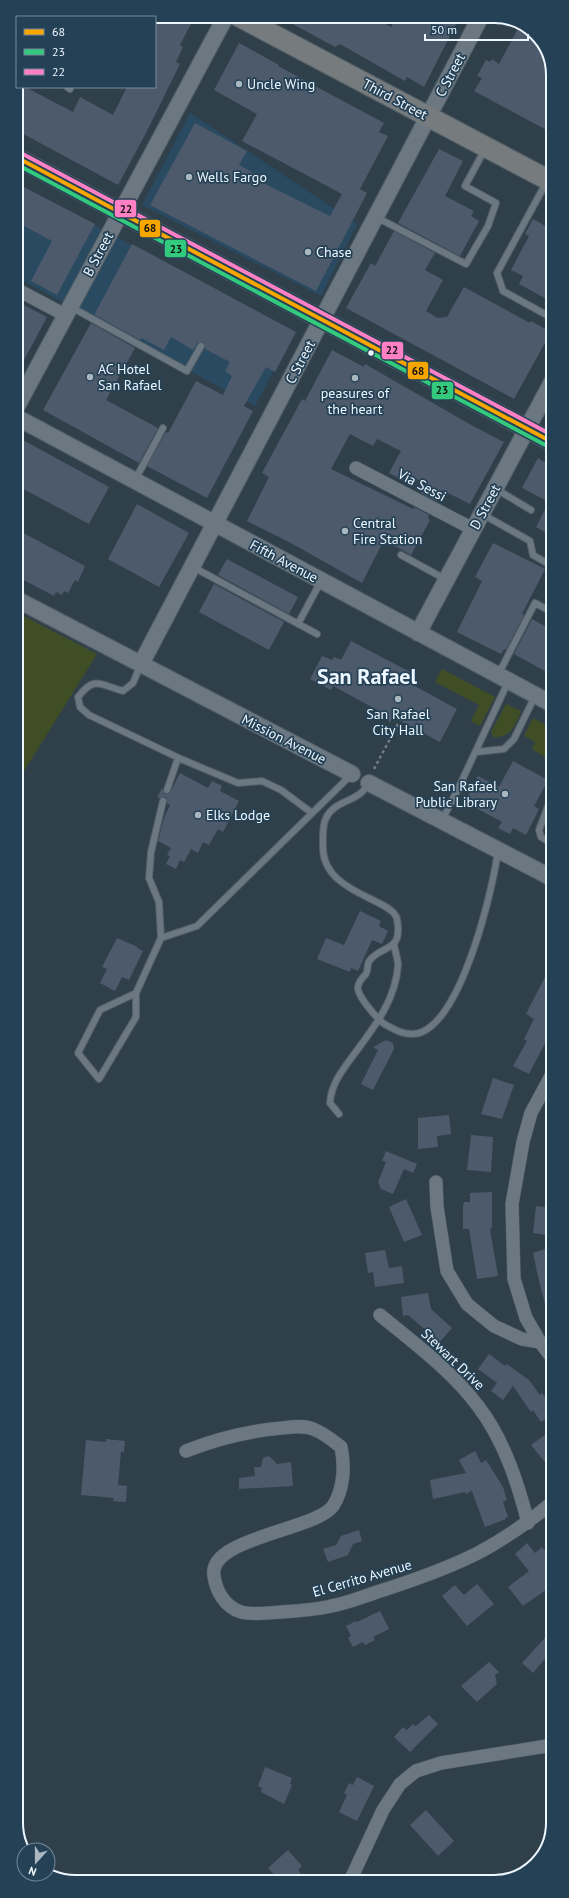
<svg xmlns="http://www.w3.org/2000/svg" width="569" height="1898" viewBox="0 0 569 1898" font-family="'PT Sans',sans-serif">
	<rect width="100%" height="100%" fill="#30404b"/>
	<path fill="#294a61" d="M190 113 357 224 321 296 142 205Z
		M16 183 294 332 255 406 16 277Z"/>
	<path fill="#404e25" d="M16 612 97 654 16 784Z
		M442 669 495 697 480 726 471 721 479 705 435 682Z
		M506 704 521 711C516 725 510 739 493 737L491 732Z
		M533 718 552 728V762L532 749 535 742 524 736Z"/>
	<path fill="#4c5a6c" d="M155 16H186L193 20 180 45 183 47 176 62 180 64 146 133 118 185 16 130V87H25L73 112 80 97 113 115 127 87H155Z
		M278 16H372L391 27 397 16H460L424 87 407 77 405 81 340 44 335 47Z
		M520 25 533 31 547 55 542 63 552 68V133L474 91 482 78 477 76 486 60 490 62 492 59 499 64Z
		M239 43 279 65 278 66 384 123 379 132 388 136 360 189 367 193 316 291 150 205 195 123 247 151 239 165 255 174 253 178 330 216 342 194 242 141 257 114 214 90Z
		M439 149 463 161 445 196 474 211 471 216 479 221 460 256 398 223Z
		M16 183 95 224 57 295 31 281 52 241 16 222Z
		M533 219 549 228 546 233 552 236V302L519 284 523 276 511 270 529 236 525 234Z
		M394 231 435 253 425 270 443 280 426 311 438 318 447 317 464 287 530 323 531 321 551 332 514 399 346 308 371 263 375 266Z
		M132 244 296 332 275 372 266 367 244 406 253 411 207 498 147 466 166 432 168 433 196 381 223 395 232 376 225 371 230 362 205 349V346L203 342H198L193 350 171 337 164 350 141 338 140 340 95 315V313Z
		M16 301 47 317 16 375Z
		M91 323 135 348 106 400 158 428 139 463 43 410Z
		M332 350 364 367 365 364 473 426 504 442 470 504 442 490 436 501 421 493 426 484 406 473 403 480 389 473 401 451 377 439 373 446 350 434 331 469 413 509 414 507 429 515 428 518 430 520 411 555 384 540 362 583 289 542 247 521 269 477 262 473 302 399 305 401Z
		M23 440 109 487 89 524 16 485V453Z
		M538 458 552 467V536L536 527 549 502 522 488Z
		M137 504 189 533 159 587 108 559Z
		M16 529 85 566 78 582 75 580 68 593 64 591 62 595 56 592 54 596 16 576Z
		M493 543 545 569 522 614 524 615 506 650 504 649 501 654 457 632 482 581 475 577Z
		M227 559 298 597 289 614 218 575Z
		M214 584 284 622 269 650 199 612Z
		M532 619 552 630V675L514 654Z
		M351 641 416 675 411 684 457 709 440 742 393 717 390 722 379 715 381 712 333 686 331 690 310 679 322 656 332 660 334 657 341 660Z
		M513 761 548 780 534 806 539 809 526 835 513 828 510 834 498 828 502 822 465 802 478 776 499 787Z
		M180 773 208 788 212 781 222 786 220 791 239 801 223 832 218 829 209 845 203 842 198 853 191 849 184 862 180 860 176 869 166 864 170 856 167 855 171 848 158 841 164 818 170 805 167 803 166 797 157 798 162 788 165 794 170 793Z
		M360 911 381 921 379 926 388 931 382 944 372 940 358 971 351 968 350 972 317 959 326 938 344 945Z
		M117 938 138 947 137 948 143 951 129 980 122 977 115 991 100 983 107 969 102 967Z
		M552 963V1030L529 1074 513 1066 527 1041 524 1039 534 1019 526 1014Z
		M386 1040 393 1043 394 1049 373 1090 361 1084 378 1050 373 1047Z
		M493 1078 514 1085 502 1119 481 1114Z
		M449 1115 451 1134 437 1136 438 1147 418 1149V1118Z
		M471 1135 493 1137 491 1172 467 1170Z
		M386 1151 417 1164 413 1173 404 1169 393 1194 381 1189 378 1182 386 1162 382 1161Z
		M492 1192V1228L490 1229 498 1276 477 1279 469 1229H463V1206L464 1202H470V1193Z
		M406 1199 422 1235 404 1242 389 1207Z
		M536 1206 553 1208V1236L533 1233Z
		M548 1248 553 1263V1318L549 1319 539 1281 533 1253Z
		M385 1250 389 1268 402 1266 404 1283 375 1287 373 1272 368 1273 365 1253Z
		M428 1293 431 1309 452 1328 438 1344 426 1334 428 1332 408 1315 403 1316 401 1297Z
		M489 1354 505 1366 507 1364 529 1380 540 1395 542 1393 546 1398 553 1393V1414L541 1422 533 1410 531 1412 513 1386 503 1400 491 1391 497 1383 478 1369Z
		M553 1429V1472L531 1445Z
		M106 1439 125 1441 124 1452H121L118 1485 127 1486 126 1502 113 1501 114 1498 81 1495 86 1440 106 1442Z
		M475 1451 481 1463 486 1460 503 1487 507 1500 503 1502 508 1517 505 1518 506 1519 485 1527 472 1491 466 1494 465 1492 433 1499 430 1480 466 1473 459 1460Z
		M269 1456 277 1464 291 1462 293 1486 239 1489V1478L255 1476 254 1467H261L263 1458Z
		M359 1530 362 1541 353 1544 348 1555 328 1562 323 1549 336 1545 341 1536Z
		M527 1543 535 1553 542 1547 553 1560V1585L523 1606 508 1587 529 1571 515 1554Z
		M477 1584 494 1604 467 1626 442 1596 455 1585 464 1595Z
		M380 1611 389 1629 373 1637 375 1640 365 1645 363 1642 353 1647 348 1638 351 1636 346 1626 356 1621 357 1622Z
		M553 1629V1660L548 1655 533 1673 522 1663Z
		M489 1662 499 1672 495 1675 497 1684 477 1702 461 1686Z
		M429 1715 438 1724 410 1752 394 1737 403 1727 407 1730 413 1724 415 1726 417 1725Z
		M265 1767 292 1778 290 1784 292 1785 284 1804 261 1792 262 1788 258 1786Z
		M357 1777 374 1786 357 1821 339 1812 347 1795 344 1793 349 1783 353 1785Z
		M426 1810 454 1841 438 1856 410 1825Z
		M288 1850 302 1866 298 1870 302 1875 294 1881H280L268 1868Z"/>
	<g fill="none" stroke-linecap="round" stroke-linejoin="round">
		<g stroke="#505d65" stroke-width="8">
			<path id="service" d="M67 87 70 89
				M547 181 497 273 503 291 552 318
				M376 217 466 264 488 226 496 203 465 186 485 149
				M71 307 187 371 201 346
				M135 480 163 428
				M496 489 531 510
				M482 514 530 541 533 555 552 566
				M401 555 445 579
				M193 567 317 634
				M298 624 321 581
				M141 664 133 683 123 691C100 685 95 675 78 697L80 707 89 715 181 759 238 783 262 781 281 790 312 813
				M498 675 535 603 552 612
				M546 700 552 688
				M476 752 504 749 514 739 535 696
				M368 783C360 803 336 798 326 818 322 826 323 837 323 845 321 894 393 898 397 919 403 953 383 944 370 960 366 964 369 969 366 974 362 978 357 984 358 989 359 998 380 1023 388 1026 398 1032 411 1037 422 1032 463 1014 492 893 498 851
				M167 790 178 758
				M552 800 548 806 539 830 541 837 552 844
				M442 820 458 789 508 682
				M161 938 159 902 149 878 151 852 163 801
				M136 993 100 1010 78 1053 99 1079 136 1017V993L161 938 197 926 351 775
				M339 1114 330 1103C331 1085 341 1072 352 1057 372 1030 396 1001 398 965 398 959 395 951 394 944"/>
		</g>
		<g stroke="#505d65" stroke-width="14">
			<path id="minor" d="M16 289 65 315
				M356 468 473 529
				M552 1074 531 1113 523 1142 512 1204 514 1279 526 1318 540 1342 553 1359
				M436 1182 437 1207 447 1271 467 1304 494 1326 522 1339 540 1342
				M380 1315C414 1343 452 1371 478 1406 504 1440 518 1483 528 1523
				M186 1451C218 1438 248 1431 282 1428 291 1427 304 1425 313 1429 324 1433 332 1440 341 1447 345 1466 344 1489 333 1506 316 1530 207 1538 214 1576 216 1591 225 1607 241 1612 253 1615 269 1613 281 1612 298 1611 315 1610 331 1606 347 1603 362 1597 377 1592 412 1581 446 1569 478 1553 506 1538 529 1522 553 1502
				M350 1881 383 1810 400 1784 416 1771 441 1763 553 1745"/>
		</g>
		<g stroke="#505d65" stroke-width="18">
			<path id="tertiary" d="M16 408 226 16
				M16 417 552 704
				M16 599 352 774
				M418 633 552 382
				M141 664 481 16
				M369 783 552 878"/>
		</g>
		<g stroke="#505d65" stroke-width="20">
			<path id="secondary" d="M16 157 552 442"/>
		</g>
		<g stroke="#505d65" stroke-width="22">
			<path id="primary" d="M238 16 552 182"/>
		</g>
		<path stroke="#727c84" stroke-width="2.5" stroke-dasharray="3 3" stroke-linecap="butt" d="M374 769 398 724"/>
		<use href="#service" stroke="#6c7881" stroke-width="6"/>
		<use href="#minor" stroke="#6c7881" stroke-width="13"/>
		<use href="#tertiary" stroke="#6c7881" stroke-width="16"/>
		<use href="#secondary" stroke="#717a7f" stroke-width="18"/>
		<use href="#primary" stroke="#767b7d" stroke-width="20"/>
		<g stroke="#254156" stroke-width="7">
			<path id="bus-1" d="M16 157 552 442"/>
		</g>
		<g stroke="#254156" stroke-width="7">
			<path id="bus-2" d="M16 164 549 447"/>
		</g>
		<g stroke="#254156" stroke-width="7">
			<path id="bus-3" d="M19 152 552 435"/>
		</g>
		<use href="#bus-1" stroke="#f7a600" stroke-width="4"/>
		<use href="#bus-2" stroke="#33ca7d" stroke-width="4"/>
		<use href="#bus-3" stroke="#ff80c5" stroke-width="4"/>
	</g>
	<g fill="#abb7c0" stroke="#254156" stroke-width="1.5">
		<circle cx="239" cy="84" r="4"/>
		<circle cx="189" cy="177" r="4"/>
		<circle cx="308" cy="252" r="4"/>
		<circle cx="90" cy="377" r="4"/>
		<circle cx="355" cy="378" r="4"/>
		<circle cx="345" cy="531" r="4"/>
		<circle cx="398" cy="699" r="4"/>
		<circle cx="505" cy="794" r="4"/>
		<circle cx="198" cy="815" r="4"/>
	</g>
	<circle fill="#edf7ff" stroke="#254156" stroke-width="1.5" cx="371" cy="353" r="3.5"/>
	<g text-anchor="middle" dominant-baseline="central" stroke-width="3.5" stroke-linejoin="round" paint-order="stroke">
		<g font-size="14" fill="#edf7ff" stroke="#254156">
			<text transform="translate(450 75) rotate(-62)">C Street</text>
			<text transform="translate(395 99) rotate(28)">Third Street</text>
			<text transform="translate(98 254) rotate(-62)">B Street</text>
			<text transform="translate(300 362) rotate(-62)">C Street</text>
			<text transform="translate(422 485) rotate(28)">Via Sessi</text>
			<text transform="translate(485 507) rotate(-62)">D Street</text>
			<text transform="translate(284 561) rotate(28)">Fifth Avenue</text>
			<text transform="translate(284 739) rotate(27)">Mission Avenue</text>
			<text transform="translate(453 1359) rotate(44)">Stewart Drive</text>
			<text transform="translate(362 1578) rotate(-16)">El Cerrito Avenue</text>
		</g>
		<g font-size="14" fill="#edf7ff" stroke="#254156" text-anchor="start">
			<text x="247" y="84">Uncle Wing</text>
			<text x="197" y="177">Wells Fargo</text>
			<text x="316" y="252">Chase</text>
			<text x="98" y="369">AC Hotel<tspan x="98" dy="16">San Rafael</tspan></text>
			<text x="355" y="393" text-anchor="middle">peasures of<tspan x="355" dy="16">the heart</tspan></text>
			<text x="353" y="523">Central<tspan x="353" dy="16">Fire Station</tspan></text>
			<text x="398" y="714" text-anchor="middle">San Rafael<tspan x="398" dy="16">City Hall</tspan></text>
			<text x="497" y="786" text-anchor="end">San Rafael<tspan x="497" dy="16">Public Library</tspan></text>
			<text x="206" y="815">Elks Lodge</text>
		</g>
		<g font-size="22" font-weight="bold" fill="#edf7ff" stroke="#254156">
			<text x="367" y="676">San Rafael</text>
		</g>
	</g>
	<path d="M0 0H569V1898H0ZM75 23H494A52 52 0 0 1 546 75V1823A52 52 0 0 1 494 1875H75A52 52 0 0 1 23 1823V75A52 52 0 0 1 75 23Z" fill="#254156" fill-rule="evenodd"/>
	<path fill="none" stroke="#edf7ff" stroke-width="2" d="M75 23H494A52 52 0 0 1 546 75V1823A52 52 0 0 1 494 1875H75A52 52 0 0 1 23 1823V75A52 52 0 0 1 75 23Z"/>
	<g stroke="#254156" stroke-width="1.5">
		<rect x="114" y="199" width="23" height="19" rx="4" fill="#ff80c5"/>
		<rect x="139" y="219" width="22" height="19" rx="4" fill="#f7a600"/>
		<rect x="164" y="239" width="23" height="19" rx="4" fill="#33ca7d"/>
		<rect x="381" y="341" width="23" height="19" rx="4" fill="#ff80c5"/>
		<rect x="407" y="361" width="22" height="19" rx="4" fill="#f7a600"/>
		<rect x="431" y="381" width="23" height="19" rx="4" fill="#33ca7d"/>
	</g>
	<g font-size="11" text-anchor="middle" font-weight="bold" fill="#111">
		<text x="126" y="213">22</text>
		<text x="150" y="232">68</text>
		<text x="176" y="253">23</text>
		<text x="392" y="354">22</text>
		<text x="418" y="375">68</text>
		<text x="442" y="394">23</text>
	</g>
	<rect x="16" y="16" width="140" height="72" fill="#254156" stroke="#758a9a"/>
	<rect x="24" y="29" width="20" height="6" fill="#f7a600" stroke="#758a9a"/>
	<text x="52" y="36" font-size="12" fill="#edf7ff">68</text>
	<rect x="24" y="49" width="20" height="6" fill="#33ca7d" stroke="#758a9a"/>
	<text x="52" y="56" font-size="12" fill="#edf7ff">23</text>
	<rect x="24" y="69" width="20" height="6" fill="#ff80c5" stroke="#758a9a"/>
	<text x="52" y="76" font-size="12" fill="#edf7ff">22</text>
	<g transform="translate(36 1862) rotate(201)"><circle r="19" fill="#254156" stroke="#758a9a"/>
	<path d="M0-3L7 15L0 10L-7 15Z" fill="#abb7c0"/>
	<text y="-6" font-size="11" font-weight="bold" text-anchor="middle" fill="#edf7ff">N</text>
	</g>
	<path d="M425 34v6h103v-6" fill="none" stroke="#edf7ff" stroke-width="2"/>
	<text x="431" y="34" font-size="12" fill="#edf7ff" stroke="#254156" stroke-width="3" paint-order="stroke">50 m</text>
</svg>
